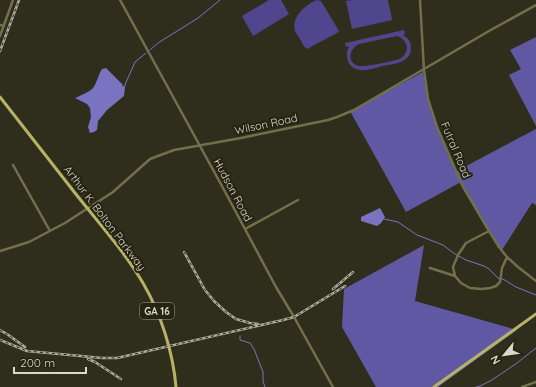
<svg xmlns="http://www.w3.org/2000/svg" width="536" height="387" viewBox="0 0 536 387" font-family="Quicksand,sans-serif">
	<rect width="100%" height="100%" fill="#2f2e1c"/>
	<path fill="#4f468e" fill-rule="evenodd" d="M269 0H281L289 14 253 36 242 16Z
		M317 0 321 1 339 31 337 33 307 49C304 47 302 43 300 39 299 36 296 34 295 31 291 17 306 4 317 0Z
		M353 0H388L392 20 352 29 346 1Z
		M404 30 405 34 403 35C408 38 411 42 411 48 411 63 393 64 382 66 375 68 367 71 360 70 348 69 344 56 349 46L346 47 345 43ZM397 36C402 38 406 41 407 47 407 52 404 56 401 58 396 61 365 67 360 66 347 65 348 49 359 44L392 37Z"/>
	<path fill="#6158a4" d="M536 37V126L509 75 521 69 510 50Z
		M423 72 428 102 455 172 536 129V205L532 203 502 250 498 246 461 182 406 212 350 111Z
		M424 245 415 301 517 330 438 387H376L342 327 344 289Z"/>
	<path fill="#7a73c2" d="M106 68 123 85 122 86 125 87 124 96 107 110 98 121 97 130 94 132 90 133 88 127 91 117 90 108 87 104 75 98C81 95 88 93 93 88 97 83 98 75 102 69Z
		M380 208 385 217 381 223 377 226 361 221V217Z"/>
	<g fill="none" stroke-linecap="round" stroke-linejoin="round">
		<path stroke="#7a73c2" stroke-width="1" d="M150 50 158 43 198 18 220 0
			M124 87 135 62 146 53
			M384 219 398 222 417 235 438 243 443 245 455 254 466 260 484 266 489 269 499 279H503L516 287 536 295
			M240 336V340L250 343 254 349 263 372V381L265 387
			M476 387 480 386 492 380 517 363 536 348"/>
		<path stroke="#72704c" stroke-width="2.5" d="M120 0 223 188 276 287 294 317 333 387
			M420 0 424 70 428 99 437 127 462 185 489 231 499 247 507 257 518 267 536 281
			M0 25 4 26
			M0 36 13 0
			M13 165 50 231
			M245 229 298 200
			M489 231 466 243 458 255 453 267 455 276 461 283 470 288 482 289 490 288 496 286 500 282 502 268 507 257
			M0 251 29 242 65 223 113 192 150 159 174 150 241 138 328 120 337 117 354 110 489 31 536 5
			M430 268 455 276
			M522 387 536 382"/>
		<path stroke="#b7b265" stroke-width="3" d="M0 97C25 129 50 161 75 193 98 222 124 251 143 283 161 314 173 352 176 387
			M434 387 536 314"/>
		<g stroke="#adada0" stroke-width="2.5">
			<path id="rail" d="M0 51 19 0
				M184 252 205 290 214 301 226 312 236 319 250 323 258 324
				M333 289 353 272
				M0 330 7 334 25 347
				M0 340 27 351 102 358H117L283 320 294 317 345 286
				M88 359 95 362 121 379"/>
		</g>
		<use href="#rail" stroke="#252412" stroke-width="1" stroke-dasharray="3" stroke-linecap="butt"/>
	</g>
	<g text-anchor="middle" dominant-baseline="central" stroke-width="4" stroke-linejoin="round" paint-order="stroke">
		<rect fill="#252412" stroke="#a2a294" stroke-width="1" x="140" y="303" width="34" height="16" rx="3"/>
		<g font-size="10" font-weight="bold" fill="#d8d8cc">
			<text x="157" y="311">GA 16</text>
		</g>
		<g font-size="11" fill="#d8d8cc" stroke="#252412">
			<text transform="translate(266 124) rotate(-12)">Wilson Road</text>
			<text transform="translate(456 150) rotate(67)">Futral Road</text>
			<text transform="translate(233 190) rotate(62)">Hudson Road</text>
			<text transform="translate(105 218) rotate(53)">Arthur K. Bolton Parkway</text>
		</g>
	</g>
	<g transform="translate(504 355) rotate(241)" stroke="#252412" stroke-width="3" paint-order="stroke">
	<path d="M0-3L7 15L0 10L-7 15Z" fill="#d8d8cc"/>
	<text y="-6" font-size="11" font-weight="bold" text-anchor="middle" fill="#d8d8cc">N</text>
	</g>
	<path d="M14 367v6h72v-6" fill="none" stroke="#d8d8cc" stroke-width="2"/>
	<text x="20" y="367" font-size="12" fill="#d8d8cc" stroke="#252412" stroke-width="3" paint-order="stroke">200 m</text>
</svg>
